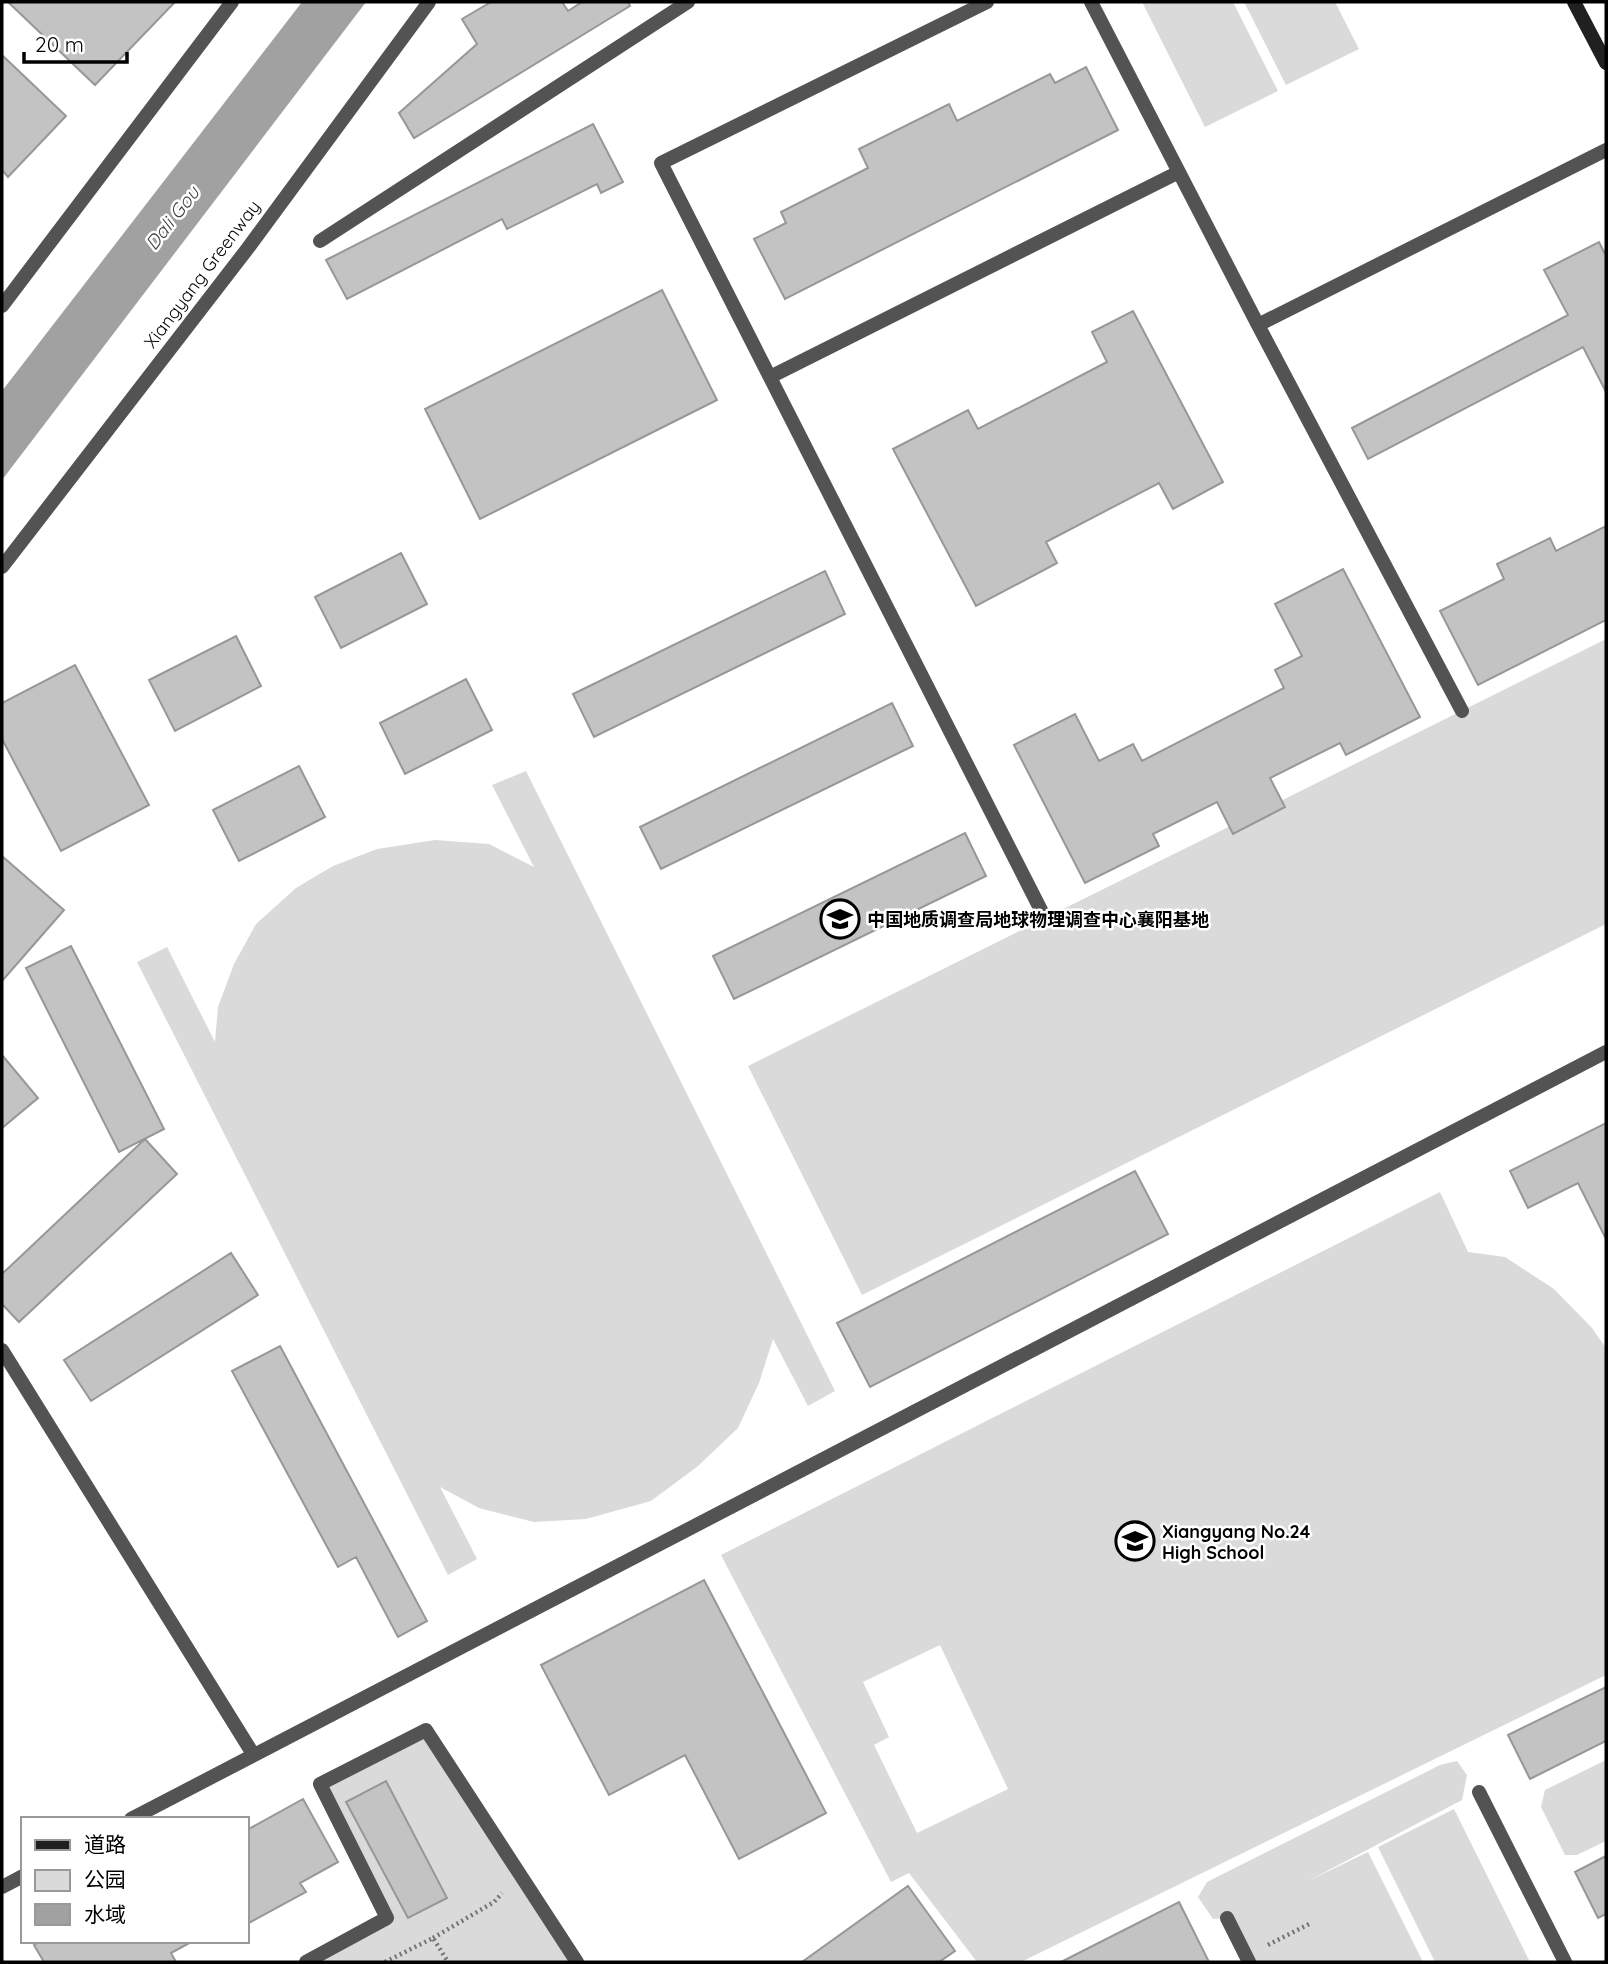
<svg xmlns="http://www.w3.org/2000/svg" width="1608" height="1964" viewBox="0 0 1608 1964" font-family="Quicksand,'Noto Sans SC',sans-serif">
	<rect width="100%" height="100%" fill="#fff"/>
	<path fill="#dadada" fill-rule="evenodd" d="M1142 2H1233L1278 91 1205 127Z
		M1244 2H1335L1359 49 1286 85Z
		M1606 639V924L862 1295 748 1066Z
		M526 771 835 1391 808 1406 773 1339 759 1383 738 1428 698 1466 651 1501 586 1519 534 1522 479 1508 440 1487 477 1559 448 1575 137 962 167 947 215 1042 218 1007 234 964 256 924 296 888 333 866 377 849 435 840 489 844 534 867 492 785Z
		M1440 1192 1468 1252 1505 1257 1554 1289 1592 1328 1606 1348V1675L1021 1962H977L909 1873 891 1882 721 1555ZM940 1645 1008 1789 917 1833 874 1745 889 1737 863 1682Z
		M426 1730 577 1962H306L386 1918 320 1784Z
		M1606 1760V1841L1577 1855H1565L1541 1807 1545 1790Z
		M1457 1761 1467 1775 1462 1800 1308 1881 1368 1852 1423 1962H1249L1227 1918 1213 1919 1198 1897 1207 1882 1440 1765Z
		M1454 1809 1530 1962H1435L1378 1847Z"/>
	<path fill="#a1a1a1" d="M302 2H366L2 480V391Z"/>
	<path fill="#c3c3c3" stroke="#979797" stroke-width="2" d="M8 2H175L95 85Z
		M491 2H562L568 11 582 2H628L630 6 414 138 399 113 477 44 462 19Z
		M2 55 66 116 8 177 2 170Z
		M1086 67 1118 130 785 299 754 239 786 223 781 212 868 168 859 149 949 104 957 121 1050 74 1055 83Z
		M593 124 623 182 601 193 597 184 507 229 502 219 347 299 326 260Z
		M1599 242 1606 256V392L1583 347 1368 459 1352 428 1568 315 1544 270Z
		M662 290 717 400 480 519 425 409Z
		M1133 311 1223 482 1173 509 1159 483 1046 542 1057 563 976 606 893 449 968 410 978 429 1107 362 1092 332Z
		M1606 526V620L1478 685 1440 611 1504 579 1497 564 1550 538 1556 551Z
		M401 553 427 604 341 648 315 597Z
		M1343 569 1420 717 1346 755 1340 743 1270 778 1285 807 1233 834 1217 802 1153 834 1159 846 1085 883 1014 745 1075 714 1099 761 1133 744 1142 761 1284 688 1275 670 1302 656 1275 604Z
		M825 571 845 614 594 737 573 694Z
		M236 636 261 686 175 731 149 680Z
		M75 665 149 805 61 851 2 739V703Z
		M466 679 492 730 405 774 380 723Z
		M892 703 913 746 661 869 640 827Z
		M299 766 325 817 239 861 213 810Z
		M965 833 986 876 734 999 713 956Z
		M2 856 64 910 2 981Z
		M71 946 164 1129 119 1152 26 968Z
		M2 1055 38 1098 2 1128Z
		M1606 1123V1239L1578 1183 1528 1208 1510 1171Z
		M145 1139 177 1174 19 1322 2 1304V1274Z
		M1135 1171 1168 1234 870 1387 837 1323Z
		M231 1253 258 1295 91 1401 64 1360Z
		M280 1346 427 1621 398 1637 356 1557 338 1567 232 1371Z
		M704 1580 826 1813 739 1859 685 1755 609 1795 541 1665Z
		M1606 1687V1741L1530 1779 1508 1735Z
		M386 1781 447 1898 408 1918 346 1802Z
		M303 1799 338 1862 300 1883 306 1892 247 1924V1830Z
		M1606 1856V1914L1598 1918 1575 1872Z
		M908 1886 955 1951 939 1962H802Z
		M1179 1902 1209 1962H1061Z
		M41 1941H193L171 1953 176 1962H44L34 1945Z"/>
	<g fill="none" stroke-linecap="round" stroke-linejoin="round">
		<path stroke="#757575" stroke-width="4.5" stroke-dasharray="2 3.5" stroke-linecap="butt" d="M433 1938 494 1902 502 1893
			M1268 1945 1309 1924
			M385 1962 433 1938 448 1962"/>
		<path stroke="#535353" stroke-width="14" d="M987 2 661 163 1045 918
			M1091 2 1258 325
			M320 241 688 2
			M770 377 1179 172
			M1462 711 1258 325 1606 150
			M2 1350 253 1754
			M1479 1792 1565 1962
			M1227 1918 1249 1962
			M306 1962 387 1918 320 1784 426 1730 577 1962"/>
		<path stroke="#535353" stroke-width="14" d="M2 306 232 2
			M2 567 248 248 429 2
			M131 1819 1606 1052
			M2 1887 23 1876"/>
		<path stroke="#202020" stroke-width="14" d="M1574 2 1606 63"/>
	</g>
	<defs>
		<g id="university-ring" transform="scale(2.0125)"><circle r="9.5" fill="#fff" stroke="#000" stroke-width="1.5"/><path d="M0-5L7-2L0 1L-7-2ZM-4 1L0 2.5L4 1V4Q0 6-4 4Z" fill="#000"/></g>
		<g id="school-ring" transform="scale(2.0125)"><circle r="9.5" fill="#fff" stroke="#000" stroke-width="1.5"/><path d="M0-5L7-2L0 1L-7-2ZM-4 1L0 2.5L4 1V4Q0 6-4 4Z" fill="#000"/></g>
	</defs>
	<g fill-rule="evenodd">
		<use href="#university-ring" x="840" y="919"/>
		<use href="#school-ring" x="1135" y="1541"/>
	</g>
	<g text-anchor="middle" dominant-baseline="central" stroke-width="5" stroke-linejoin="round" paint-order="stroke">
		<g font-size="18" fill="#000" stroke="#fff">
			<text transform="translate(202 274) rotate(-53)">Xiangyang Greenway</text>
		</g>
		<g font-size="18" font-weight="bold" fill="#000" stroke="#fff" text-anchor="start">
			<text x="867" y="919">中国地质调查局地球物理调查中心襄阳基地</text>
			<text x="1162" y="1531">Xiangyang No.24<tspan x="1162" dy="21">High School</tspan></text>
		</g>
		<g font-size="19" font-style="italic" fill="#424242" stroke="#fff">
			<text transform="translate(172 218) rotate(-52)">Dali Gou</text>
		</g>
	</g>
	<rect width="1608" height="1964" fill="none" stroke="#000000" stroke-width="7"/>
	<rect x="21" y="1817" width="228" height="126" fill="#ffffff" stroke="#999999" stroke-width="2"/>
	<rect x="35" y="1840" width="35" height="10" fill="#202020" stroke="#999999" stroke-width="2"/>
	<text x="84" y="1852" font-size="21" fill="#000000">道路</text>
	<rect x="35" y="1870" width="35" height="21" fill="#dadada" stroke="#999999" stroke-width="2"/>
	<text x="84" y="1887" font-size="21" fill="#000000">公园</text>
	<rect x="35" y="1904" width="35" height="21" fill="#a1a1a1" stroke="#999999" stroke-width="2"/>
	<text x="84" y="1922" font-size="21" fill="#000000">水域</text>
	<path d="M24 52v10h103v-10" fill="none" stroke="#000000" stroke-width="3.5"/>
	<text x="35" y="52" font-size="21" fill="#000000" stroke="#ffffff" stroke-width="5" paint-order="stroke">20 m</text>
</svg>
